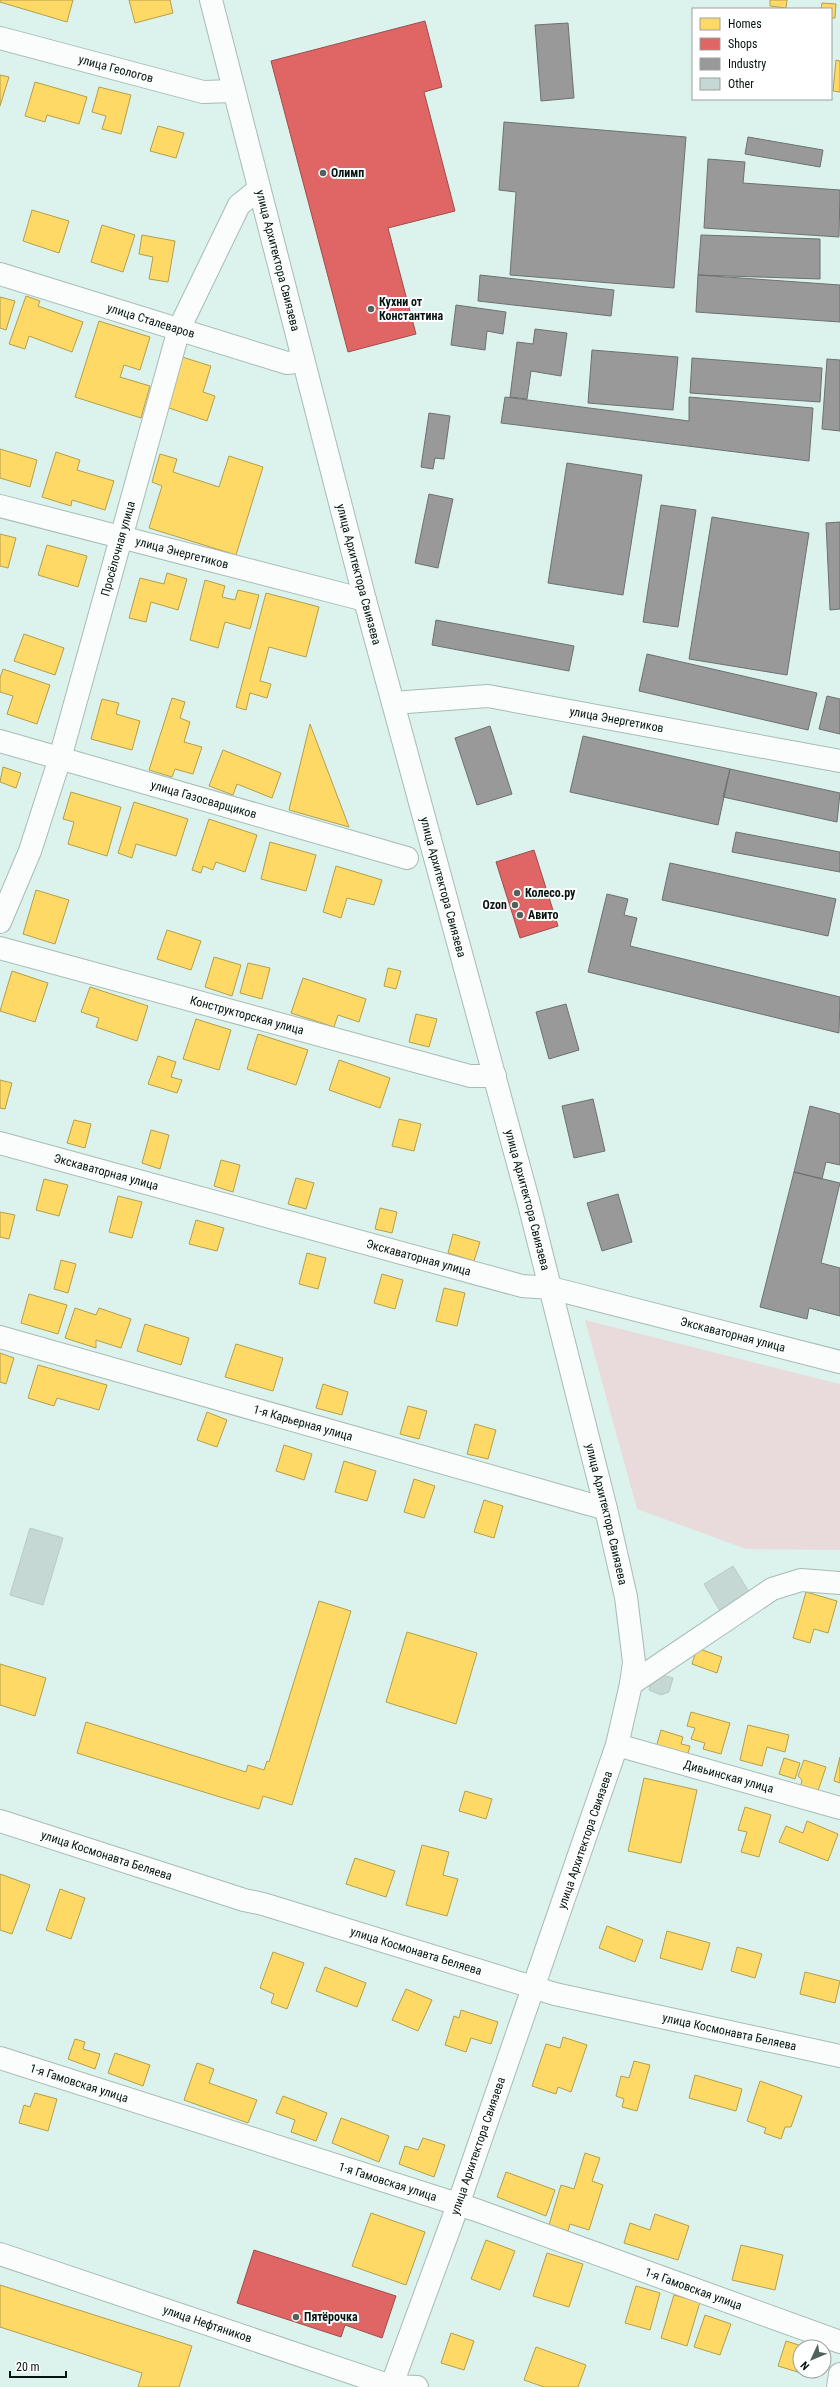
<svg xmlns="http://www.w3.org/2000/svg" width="840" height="2387" viewBox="0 0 840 2387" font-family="'Roboto Condensed',sans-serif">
	<rect width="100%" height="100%" fill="#dbf3ec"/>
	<path fill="#e9dbdc" d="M585 1320 840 1384V1550L746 1549 637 1509Z"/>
	<path fill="#ffd966" stroke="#b49e4c" d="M0 0H73L67 22 0 2Z
		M129 0H170L173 13 135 23Z
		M770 0H787L786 8 770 6Z
		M822 3 836 4 835 18H831V9H821Z
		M836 60 840 61V92L833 91Z
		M0 75 9 77 0 106Z
		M35 82 87 97 79 124 47 115 45 122 25 116Z
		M99 87 131 95 121 134 102 129 106 116 92 112Z
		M158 126 184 133 176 158 150 151Z
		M32 210 69 221 59 253 23 241Z
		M102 225 135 235 123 272 91 262Z
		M142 235 175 241 168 282 149 279 153 257 139 254Z
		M26 296 40 301 38 306 83 322 72 352 29 336 25 349 9 344Z
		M0 297 15 301 6 330 0 328Z
		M99 321 150 337 140 370 124 365 120 377 150 386 141 418 75 397Z
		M182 357 211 366 203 392 215 396 207 421 166 407Z
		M0 449 37 460 30 487 0 478Z
		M56 452 80 460 77 470 114 481 105 510 72 500 71 506 42 497Z
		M160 454 177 459 173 472 219 487 229 456 263 467 236 555 149 528 162 486 152 482Z
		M0 534 16 538 8 568 0 566Z
		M47 545 87 556 78 587 38 575Z
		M167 573 187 579 178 610 151 602 146 622 129 618 140 578 164 584Z
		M205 580 225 586 222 597 235 600 238 590 259 595 250 629 225 622 218 648 190 640Z
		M266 593 319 607 306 657 269 647 260 681 271 684 267 698 250 693 246 710 236 707Z
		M24 634 64 648 55 675 14 661Z
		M3 669 50 685 37 724 7 714 13 696 0 692V678Z
		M172 698 185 702 180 718 190 722 184 742 202 747 193 774 175 769 172 777 149 770Z
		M102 699 119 703 116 714 140 721 132 750 91 739Z
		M310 724 349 827 289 810Z
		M223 750 281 773 272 798 237 784 233 795 209 786Z
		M3 767 21 773 16 788 0 782Z
		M71 792 121 807 107 856 68 844 74 822 63 819Z
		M134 802 188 819 176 856 136 844 132 858 118 853Z
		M209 819 257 835 245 872 216 862 213 870 203 866 201 873 192 870Z
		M270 842 316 855 306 891 261 879Z
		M336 866 382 880 374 905 347 898 341 918 323 912Z
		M36 890 69 900 55 944 23 934Z
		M167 930 201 941 191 970 157 959Z
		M214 957 241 965 232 996 205 987Z
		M248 963 270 968 262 999 240 993Z
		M388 968 401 971 396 989 384 986Z
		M12 971 48 983 35 1022 0 1011Z
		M303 978 366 999 359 1022 338 1015 334 1027 291 1013Z
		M90 987 148 1006 137 1041 96 1027 99 1018 81 1012Z
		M416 1014 437 1019 429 1047 409 1042Z
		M196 1019 231 1030 219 1070 183 1059Z
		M258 1034 308 1050 296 1085 247 1069Z
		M158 1056 176 1062 171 1077 182 1080 177 1093 148 1084Z
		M339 1060 390 1078 380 1108 329 1090Z
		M0 1080 12 1083 5 1109 0 1108Z
		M399 1119 421 1124 414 1151 392 1146Z
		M74 1120 91 1124 85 1148 67 1143Z
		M151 1130 169 1135 160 1169 142 1163Z
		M221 1160 240 1165 233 1192 214 1186Z
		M296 1178 314 1183 306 1209 288 1204Z
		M44 1179 68 1185 59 1216 36 1210Z
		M118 1196 142 1202 132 1238 109 1232Z
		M380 1208 397 1212 392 1233 375 1229Z
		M0 1212 15 1215 9 1239 0 1237Z
		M196 1220 224 1228 217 1251 189 1244Z
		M453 1234 480 1242 474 1261 448 1253Z
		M307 1253 326 1258 318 1289 299 1284Z
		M61 1260 76 1264 68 1293 54 1289Z
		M382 1274 403 1280 395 1309 374 1303Z
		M444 1288 465 1293 457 1326 436 1321Z
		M29 1294 67 1305 58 1334 21 1323Z
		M75 1308 96 1315 99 1308 131 1319 121 1348 96 1340V1348L65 1338Z
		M145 1324 189 1338 181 1365 137 1351Z
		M236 1344 283 1358 273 1391 225 1377Z
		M0 1353 14 1358 6 1384 0 1382Z
		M38 1365 107 1385 99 1410 57 1398 54 1406 28 1398Z
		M323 1384 348 1392 342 1415 316 1408Z
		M408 1406 427 1411 419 1439 400 1434Z
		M207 1412 227 1420 217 1447 197 1440Z
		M475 1424 496 1430 488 1459 467 1454Z
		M284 1445 312 1454 304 1480 276 1471Z
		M344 1461 376 1471 367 1501 335 1492Z
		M414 1479 435 1486 424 1518 404 1512Z
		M484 1500 503 1506 494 1538 474 1532Z
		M806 1592 837 1601 828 1633 814 1629 810 1643 793 1638Z
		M319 1601 351 1611 292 1805 263 1796 259 1809 77 1753 86 1722 246 1772 248 1765 264 1770 267 1761 269 1762Z
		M407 1632 477 1653 456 1724 386 1702Z
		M697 1648 722 1657 717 1673 692 1664Z
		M0 1664 46 1678 35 1716 0 1705Z
		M691 1712 730 1723 721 1754 703 1749 705 1743 691 1739 695 1728 687 1726Z
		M748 1725 789 1735 785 1752 767 1747 762 1766 740 1760Z
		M661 1730 683 1737 681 1744 690 1746 686 1760 655 1751Z
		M840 1757V1783L834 1781Z
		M784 1758 800 1763 795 1779 779 1774Z
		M804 1760 826 1767 818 1791 801 1785 802 1780 798 1776Z
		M644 1778 697 1790 681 1863 628 1851Z
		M465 1791 492 1799 486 1819 459 1811Z
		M745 1807 771 1815 759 1857 741 1852 747 1832 738 1830Z
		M807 1821 838 1834 828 1861 779 1842 786 1826 803 1833Z
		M422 1845 449 1852 443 1875 458 1879 447 1916 406 1905Z
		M355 1858 395 1871 386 1897 346 1884Z
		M0 1874 30 1885 12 1934 0 1930Z
		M60 1889 85 1898 71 1939 46 1930Z
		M607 1926 643 1940 635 1962 599 1948Z
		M667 1931 710 1943 702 1970 660 1958Z
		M737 1947 762 1954 755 1978 731 1971Z
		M273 1952 304 1963 287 2009 271 2003 274 1994 260 1988Z
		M325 1967 366 1983 357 2007 316 1991Z
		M805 1972 840 1981 835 2003 800 1994Z
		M406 1989 432 2000 418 2031 392 2020Z
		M461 2010 498 2022 491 2044 471 2038 466 2052 445 2045 454 2016 459 2018Z
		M563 2037 587 2045 571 2092 558 2087 556 2094 532 2086 546 2044 560 2048Z
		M75 2039 85 2042 83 2049 100 2054 95 2069 68 2059Z
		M115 2053 150 2065 143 2086 108 2073Z
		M634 2061 650 2065 637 2111 622 2107 624 2099 616 2096 621 2076 629 2078Z
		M197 2063 214 2069 209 2083 257 2100 248 2123 184 2100Z
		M695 2075 742 2089 736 2111 689 2098Z
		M760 2081 802 2096 791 2127H785L781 2139 764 2133 766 2128 747 2121Z
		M35 2093 57 2099 48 2131 19 2123 24 2105 30 2107Z
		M283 2096 327 2113 316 2141 291 2132 295 2120 276 2113Z
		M341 2118 389 2136 379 2162 332 2143Z
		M423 2138 445 2145 434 2177 399 2164 405 2146 418 2150Z
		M585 2153 600 2158 592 2181 603 2185 589 2230 570 2224 568 2231 549 2225 561 2185 574 2189Z
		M506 2172 555 2190 546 2216 497 2197Z
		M371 2213 425 2232 406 2285 352 2266Z
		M655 2214 689 2226 678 2260 624 2243 630 2223 650 2230Z
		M486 2240 515 2251 500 2290 471 2279Z
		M741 2245 783 2255 775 2290 732 2280Z
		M547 2253 583 2264 569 2307 533 2296Z
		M0 2285 192 2346 179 2387H138L142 2373 0 2327Z
		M636 2286 660 2293 650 2330 625 2323Z
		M674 2295 700 2302 687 2346 661 2338Z
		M705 2315 731 2324 720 2355 694 2347Z
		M451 2333 474 2341 464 2370 441 2363Z
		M786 2341 805 2347H800V2371H816L814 2377 778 2366Z
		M536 2347 586 2365 578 2387H544L524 2380Z"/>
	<path fill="#e06666" stroke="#9e4d4c" d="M425 21 442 87 424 92 455 211 388 228 416 334 348 352 271 61Z
		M534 850 558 926 520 938 496 862Z
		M254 2250 396 2296 382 2338 345 2325 341 2337 237 2303Z"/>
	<path fill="#999" stroke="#6d7170" d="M568 23 574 98 541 101 535 25Z
		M504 122 686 137 674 288 510 275 516 192 499 190Z
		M748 137 823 150 820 167 745 154Z
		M708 159 745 162 743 183 840 190 839 237 704 228Z
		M701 235 820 239V279L698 275Z
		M480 275 614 290 611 316 478 301Z
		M698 275 840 285V322L696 312Z
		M456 305 506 312 503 334 487 331 485 350 451 345Z
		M535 329 567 333 561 376 531 371 527 399 510 397 517 342 533 344Z
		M592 350 678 357 673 410 588 403Z
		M692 358 822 368 820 402 690 393Z
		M827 359 840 360V431L822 429Z
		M505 397 689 421V397L813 408 809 461 501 423Z
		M429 413 450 416 444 459 435 458 433 469 421 467Z
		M567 463 642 475 623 595 548 583Z
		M429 494 453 499 438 568 415 563Z
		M661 505 696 510 678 627 643 622Z
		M712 517 809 533 787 675 689 659Z
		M840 522V609L830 610 826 523Z
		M436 620 574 646 569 671 432 645Z
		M647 654 817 693 808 730 639 691Z
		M827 696 840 699V734L819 729Z
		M490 726 512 794 477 805 455 738Z
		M583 736 730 769 718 825 570 792Z
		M730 769 840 793 837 822 723 797Z
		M736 832 840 852V872L732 852Z
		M670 863 836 899 828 936 662 900Z
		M607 894 628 899 624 915 637 918 630 946 840 997 839 1033 588 972Z
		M566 1004 579 1050 549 1059 536 1012Z
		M593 1099 605 1151 574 1158 562 1106Z
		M810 1106 840 1114V1165L826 1162 822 1179 794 1172Z
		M794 1172 840 1183 821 1263 840 1268V1316L809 1308 807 1319 760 1307Z
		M618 1194 632 1242 602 1251 587 1203Z"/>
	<path fill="#c6d8d3" stroke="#b8cac5" d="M30 1528 63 1538 43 1605 10 1595Z
		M733 1566 751 1595 720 1611 704 1584Z
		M653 1673 673 1678 669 1692 661 1695 649 1690Z"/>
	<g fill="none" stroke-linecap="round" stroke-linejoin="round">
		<g stroke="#a8bbb6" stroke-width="24">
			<g id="minor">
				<path id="s1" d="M0 38 203 92 234 91"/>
				<path id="s2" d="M0 274 287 363 303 361"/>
				<path id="s3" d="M0 506 365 600"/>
				<path id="s4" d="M393 703 488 696 840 761"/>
				<path id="s5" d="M0 741 407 858"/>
				<path id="s6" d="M0 922 30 851 60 758 179 329 239 205 259 189"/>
				<path id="s7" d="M0 948 470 1076H495"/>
				<path id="s8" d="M0 1143 522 1286 551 1288 840 1362"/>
				<path id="s9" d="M0 1337 606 1509"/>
				<path d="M631 1684 772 1589 801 1580 840 1583"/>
				<path id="s10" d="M617 1745 840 1808"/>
				<path id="s11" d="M0 1821 244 1900 263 1904 555 1994 840 2056"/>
				<path id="s12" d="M0 2058 476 2210 840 2342"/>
				<path id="s13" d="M0 2254 391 2386 417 2387"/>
				<path d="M838 2387 840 2374"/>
			</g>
		</g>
		<g stroke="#a8bbb6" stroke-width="24">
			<g id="major">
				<path id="s14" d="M211 0 365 600 528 1200 606 1509 626 1597 634 1662 631 1684 617 1745 458 2205 391 2387"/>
			</g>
		</g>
		<use href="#minor" stroke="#fafdfc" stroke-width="22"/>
		<use href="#major" stroke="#fafdfc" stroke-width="22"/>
	</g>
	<g fill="#50625e" stroke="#fff" stroke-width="1.5">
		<circle cx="323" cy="173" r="4"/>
		<circle cx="371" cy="309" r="4"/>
		<circle cx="517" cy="893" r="4"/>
		<circle cx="515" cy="905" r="4"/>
		<circle cx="520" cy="915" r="4"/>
		<circle cx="296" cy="2317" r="4"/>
	</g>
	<g text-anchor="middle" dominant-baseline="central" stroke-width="4" stroke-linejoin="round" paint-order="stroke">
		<g font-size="12" fill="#051411" stroke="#fff">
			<text stroke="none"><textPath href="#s1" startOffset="120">улица Геологов</textPath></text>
			<text stroke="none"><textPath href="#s14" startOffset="269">улица Архитектора Свиязева</textPath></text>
			<text stroke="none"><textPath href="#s2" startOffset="158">улица Сталеваров</textPath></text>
			<text stroke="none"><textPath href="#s6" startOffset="392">Просёлочная улица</textPath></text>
			<text stroke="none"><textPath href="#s3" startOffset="188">улица Энергетиков</textPath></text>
			<text stroke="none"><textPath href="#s14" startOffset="593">улица Архитектора Свиязева</textPath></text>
			<text stroke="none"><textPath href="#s4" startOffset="226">улица Энергетиков</textPath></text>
			<text stroke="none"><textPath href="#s5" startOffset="212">улица Газосварщиков</textPath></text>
			<text stroke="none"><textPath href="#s14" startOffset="917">улица Архитектора Свиязева</textPath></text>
			<text stroke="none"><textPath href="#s7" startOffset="256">Конструкторская улица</textPath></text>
			<text stroke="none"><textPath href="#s8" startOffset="110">Экскаваторная улица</textPath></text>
			<text stroke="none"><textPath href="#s14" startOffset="1241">улица Архитектора Свиязева</textPath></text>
			<text stroke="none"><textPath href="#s8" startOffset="434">Экскаваторная улица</textPath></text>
			<text stroke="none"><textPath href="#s8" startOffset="758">Экскаваторная улица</textPath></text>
			<text stroke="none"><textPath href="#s9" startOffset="315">1-я Карьерная улица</textPath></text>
			<text stroke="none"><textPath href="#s14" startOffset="1565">улица Архитектора Свиязева</textPath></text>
			<text stroke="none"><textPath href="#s10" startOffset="116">Дивьинская улица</textPath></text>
			<text transform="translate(585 1840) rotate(-71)">улица Архитектора Свиязева</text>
			<text stroke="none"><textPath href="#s11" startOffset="112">улица Космонавта Беляева</textPath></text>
			<text stroke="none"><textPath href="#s11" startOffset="436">улица Космонавта Беляева</textPath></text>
			<text stroke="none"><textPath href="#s11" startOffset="760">улица Космонавта Беляева</textPath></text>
			<text stroke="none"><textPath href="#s12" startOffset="83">1-я Гамовская улица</textPath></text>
			<text transform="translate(478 2146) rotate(-71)">улица Архитектора Свиязева</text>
			<text stroke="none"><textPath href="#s12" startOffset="407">1-я Гамовская улица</textPath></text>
			<text stroke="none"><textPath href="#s12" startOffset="731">1-я Гамовская улица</textPath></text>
			<text stroke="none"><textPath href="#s13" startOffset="219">улица Нефтяников</textPath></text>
		</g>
		<g font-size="12" font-weight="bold" fill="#051411" stroke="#fff" text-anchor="start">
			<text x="331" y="173">Олимп</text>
			<text x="379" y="302">Кухни от<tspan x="379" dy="14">Константина</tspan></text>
			<text x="525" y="893">Колесо.ру</text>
			<text x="507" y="905" text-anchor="end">Ozon</text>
			<text x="528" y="915">Авито</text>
			<text x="304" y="2317">Пятёрочка</text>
		</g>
	</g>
	<rect x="692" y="8" width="140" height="92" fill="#ffffff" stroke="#9ba1a0"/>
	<rect x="700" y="18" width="20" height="12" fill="#ffd966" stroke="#9ba1a0"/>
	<text x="728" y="28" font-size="12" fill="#051411">Homes</text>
	<rect x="700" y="38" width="20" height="12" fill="#e06666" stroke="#9ba1a0"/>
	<text x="728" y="48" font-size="12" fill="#051411">Shops</text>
	<rect x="700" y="58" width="20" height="12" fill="#999999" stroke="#9ba1a0"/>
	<text x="728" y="68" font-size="12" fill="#051411">Industry</text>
	<rect x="700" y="78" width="20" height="12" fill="#c6d8d3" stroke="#9ba1a0"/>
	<text x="728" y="88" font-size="12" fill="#051411">Other</text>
	<g transform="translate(812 2359) rotate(226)"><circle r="19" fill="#ffffff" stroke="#9ba1a0"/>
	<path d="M0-3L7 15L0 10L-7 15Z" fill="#50625e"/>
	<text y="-6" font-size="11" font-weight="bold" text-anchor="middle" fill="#051411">N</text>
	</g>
	<path d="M10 2371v6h56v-6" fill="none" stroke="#051411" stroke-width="2"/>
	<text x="16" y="2371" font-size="12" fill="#051411" stroke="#ffffff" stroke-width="3" paint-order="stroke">20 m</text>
</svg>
